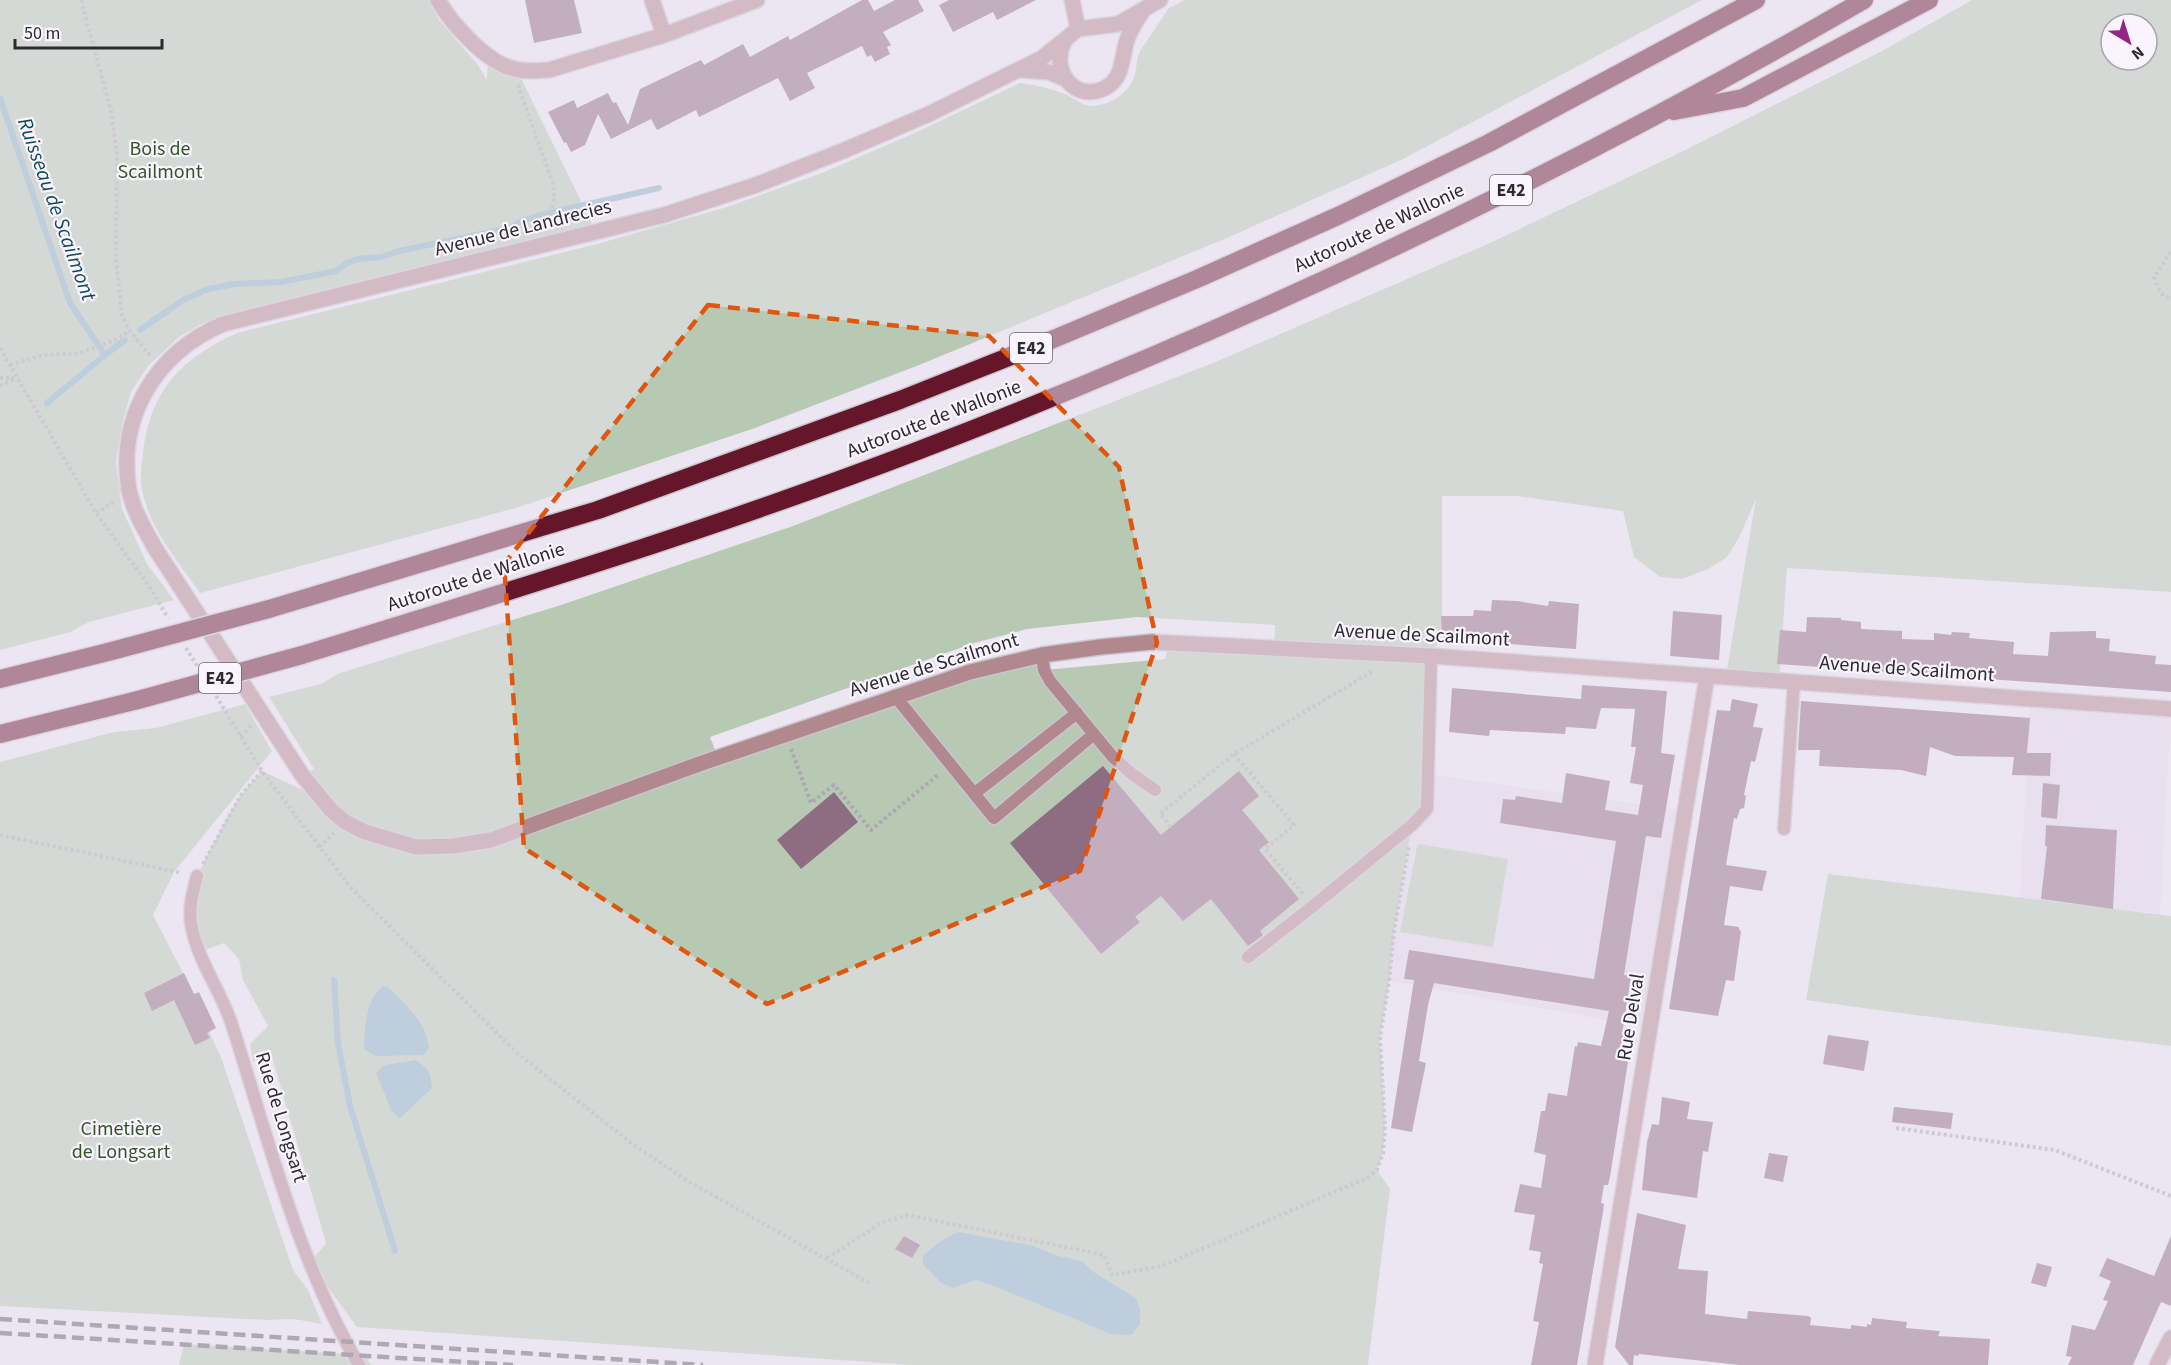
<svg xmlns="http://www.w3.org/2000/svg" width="2171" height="1365" viewBox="0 0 2171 1365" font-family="'Source Sans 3',sans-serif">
	<rect width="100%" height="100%" fill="#ece6f2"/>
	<path fill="#e4daec" d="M2030 699 2171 709 2160 914 2020 898Z
		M1429 774 1686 811 1651 1028 1389 981 1394 931 1412 825Z"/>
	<path fill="#b8c9b3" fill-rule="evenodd" d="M0 0H429L439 20 478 65 487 80 488 55 517 70 596 232 223 324 203 323 179 337 148 366 131 392 122 425 116 461 122 509 147 564 174 600 89 622 70 632 0 650Z
		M1185 0H1702L1403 159 1227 238 919 365 755 428 516 508 200 593C180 564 153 533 144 498 139 483 141 468 143 453 150 390 182 358 237 333L597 244 727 207 822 173 917 132 1020 83C1035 85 1050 88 1065 94 1072 97 1082 105 1090 106 1107 106 1123 97 1132 82 1138 72 1135 61 1140 51L1169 8Z
		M1972 0H2171V592L1787 568 1779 681 1726 676 1756 499 1739 538 1726 558 1708 569 1682 579 1660 577 1634 557 1623 511 1516 496H1442V635L1431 656 1428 799 1412 825 1394 931 1389 981 1380 1037 1385 1127 1383 1153 1377 1170 1390 1189 1368 1365H913L357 1327 310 1263 326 1243 270 1050 253 1062 250 1044 268 1026 243 980 239 959 224 943 199 952 192 933 197 876 227 817 241 795 262 771 316 796 302 775 314 769 269 697 321 684 340 673 558 606 793 526 1218 361 1490 243 1675 155 1882 51ZM2111 24H2147V60H2111ZM1137 617 1275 625 1274 648 1169 643 1165 659 1044 670 1042 655 718 757 710 737 974 643 1027 629Z
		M245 704 272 751 174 872 153 915 182 971 222 1060 293 1270 308 1290 322 1324 294 1319 266 1320 0 1306V762L114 732 156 728Z
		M1419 844 1508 859 1493 947 1400 932 1417 847Z
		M1828 874 2171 916V1046L1907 1014 1806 1000Z
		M184 1344 365 1355 371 1365H179Z"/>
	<path fill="#86b1c1" d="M383 986 388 987C407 1007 424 1018 429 1047L424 1055 376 1056 364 1049C365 1029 365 999 383 986Z
		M416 1060C428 1068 431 1073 432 1088L400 1118 392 1112 376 1073 385 1065Z
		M959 1232 1033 1246 1058 1256 1082 1261 1092 1271 1136 1298 1140 1310V1324L1131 1335 1111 1334 989 1284 976 1280 953 1288 941 1283 923 1264V1256C935 1245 944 1238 959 1232Z"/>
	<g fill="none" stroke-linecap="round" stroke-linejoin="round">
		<path stroke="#86b1c1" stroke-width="6" d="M0 98 70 303 105 355 47 403
			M140 330 183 300 208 289 235 284 281 282 336 271 347 263 358 259 381 257 399 251 510 228 521 221 544 214 659 188
			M105 355 125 340
			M334 980 338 1043 350 1106 395 1251"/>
	</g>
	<path fill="#8e6c81" d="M525 0H574L582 33 534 43Z
		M862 0H868L874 11 895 0H918L924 11 883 32 891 45 887 47 890 54 875 62 871 55 867 57 862 46 807 73 815 88 790 101 778 78 699 117 696 110 657 130 651 119 611 139 598 114 585 145 571 152 566 142 564 143 548 112 574 100 577 108 608 93 613 103 616 102 628 125 640 89 701 60 704 65 743 44 750 57 788 36 790 40Z
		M949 0H1036L997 20 993 12 953 32 939 5Z
		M1492 600 1517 601 1548 606 1549 601 1579 604 1576 649 1455 640 1445 639 1442 635 1441 616H1473L1474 610 1491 611Z
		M1673 611 1722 615 1719 660 1670 656Z
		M1807 617 1841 618V620L1861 622V629L1902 631V639L1934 640V633L1951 635 1952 632 1970 633 1969 638 2014 642 2013 654 2048 656 2050 632 2096 631V638L2110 639 2109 651 2156 656 2155 664 2171 665V692L1777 664 1780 630 1806 632Z
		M1582 685 1667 691 1661 753 1675 755 1661 838 1646 836 1624 975 1631 976 1622 1035 1632 1036 1610 1177 1608 1185H1604L1601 1203 1604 1204 1603 1212 1577 1365H1531L1539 1322 1533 1321 1543 1264 1539 1263 1541 1252 1529 1250 1535 1215 1514 1212 1520 1184 1541 1188 1546 1155 1534 1152 1541 1111H1545L1548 1093 1567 1096 1575 1046 1577 1047 1578 1042 1601 1046 1609 1011 1434 983 1428 1005 1419 1061 1426 1063 1412 1132 1391 1128 1414 980 1404 979 1409 950 1594 979 1616 841 1500 823 1503 799 1515 800 1516 796 1562 803 1566 773 1610 781 1605 810 1638 815 1643 785 1630 783 1636 747H1631L1635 709 1601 708 1596 729 1566 727 1565 734 1490 730 1489 736 1449 732 1452 688 1581 699Z
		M1732 699 1758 704 1753 727 1763 728 1755 762 1751 761 1744 795 1746 796 1744 808 1740 809 1737 819 1734 818 1726 865 1767 871 1762 891 1730 886 1724 925 1739 927V930L1741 931 1734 981 1726 980 1718 1016 1669 1009 1716 715 1717 710 1730 711Z
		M1801 701 2030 718 2027 753H2051L2050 776 2012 775 2014 757 1955 756 1930 747 1926 776 1901 770 1819 766 1820 750H1798Z
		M1103 766 1161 835 1239 771 1259 796 1242 810 1269 842 1259 850 1299 899 1260 931 1263 935 1248 946 1211 899 1183 921 1161 896 1135 917 1140 922 1101 954 1010 843Z
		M2043 783 2060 785 2057 819 2041 817Z
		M834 792 858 822 801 869 777 840Z
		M2046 825 2117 830 2113 909 2041 899 2047 846H2045Z
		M184 973 194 994 199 992 216 1028 207 1033 210 1038 195 1045 174 1000 152 1011 144 993Z
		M1828 1035 1869 1041 1864 1071 1823 1064Z
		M1662 1097 1690 1102 1687 1119 1713 1122 1708 1152 1703 1151 1697 1198 1642 1190 1647 1142 1652 1124 1659 1125Z
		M1894 1107 1953 1113 1951 1129 1892 1122Z
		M1769 1153 1788 1156 1783 1182 1764 1178Z
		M1637 1213 1686 1225 1678 1269 1708 1271 1705 1314 1747 1319 1748 1311 1808 1316 1811 1318 1810 1325 1851 1329V1325L1867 1327V1324L1871 1325 1872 1318 1907 1322 1906 1328 1940 1331 1938 1336 1990 1339 1988 1365H1740L1639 1354 1638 1356 1634 1355 1633 1365H1629L1615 1347Z
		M904 1236 920 1245 912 1258 895 1249Z
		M2171 1236V1306L2161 1302 2133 1365H2068L2072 1357 2066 1356 2072 1325 2095 1330 2108 1301 2103 1300 2111 1281 2099 1276 2107 1258 2154 1276Z
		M2037 1263 2052 1267 2046 1287 2031 1283Z"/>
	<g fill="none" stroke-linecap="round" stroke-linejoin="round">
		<g stroke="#cac4cf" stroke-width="15">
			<path id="lane" d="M1042 655 1044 670 1050 681 1112 756 1132 774 1155 790
				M895 696 994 818 1094 734
				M975 793 1077 713
				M1784 829 1794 682
				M197 876C192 895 187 913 193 933 201 966 222 993 232 1025 269 1140 297 1260 359 1365
				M1248 957 1313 906 1412 825 1427 809 1431 656"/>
		</g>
		<g stroke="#cac4cf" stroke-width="18">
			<path id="street" d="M438 0C451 23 483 58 508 67 521 72 536 71 549 70L664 35 757 0
				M652 0 664 35
				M1072 0 1078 29
				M1160 0 1118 24 1078 29 1042 58 929 114 845 150 756 185 664 215 223 324C156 353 117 416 129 490 133 510 145 530 155 548L302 775 331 810 345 822 365 832 416 847 453 846 491 840 702 763 970 672 1042 655 1100 647 1152 642 1431 656 2171 709
				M1064 42C1050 70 1074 103 1105 88 1124 78 1121 58 1127 40 1130 30 1136 21 1142 12
				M1021 70 1049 72 1065 79
				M1595 1365 1707 676
				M2157 1365 2171 1338"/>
		</g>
		<g stroke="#cac4cf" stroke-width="21">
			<path id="highway" d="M1674 111 1743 98 1929 0
				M269 609 598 510 900 400 1044 343 1197 279 1340 215 1489 143 1756 0
				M302 655C508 592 716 528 917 451 1244 326 1562 175 1864 0
				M0 679 108 652
				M0 734 138 700"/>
		</g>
		<path stroke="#aca7b0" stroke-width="4" stroke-dasharray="3 3" stroke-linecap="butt" d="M81 0 111 111 117 153 116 260 122 315 130 331 151 357
			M518 85 553 184C556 208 551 213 535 230
			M2171 252 2154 277C2158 287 2160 297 2171 298
			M0 348 96 513 151 589 168 618
			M10 365 43 355 80 353 115 340 130 331
			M0 378H14
			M0 386 16 378
			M96 513 116 501
			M186 648 198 667
			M216 696 262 771 350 887 517 1053 630 1142 686 1180 869 1283
			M241 737 252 725
			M791 749 811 803 834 785 871 830 939 774
			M1234 754 1294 825 1265 849 1303 894
			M1171 827 1160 814 1234 754 1373 671
			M0 835 182 873
			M319 847 334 833
			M203 864 241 795 262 771
			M1896 1128 2055 1150 2171 1196
			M827 1258 883 1222 908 1215 1104 1255 1112 1275 1162 1266 1367 1178 1377 1170 1383 1153 1385 1127 1380 1037 1389 981 1394 931 1409 846"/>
		<use href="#lane" stroke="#b1888d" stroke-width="12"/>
		<use href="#street" stroke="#b1888d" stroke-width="15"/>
		<use href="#highway" stroke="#65162a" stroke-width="18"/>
		<path stroke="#605d63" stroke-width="4.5" stroke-dasharray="12 6" stroke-linecap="butt" d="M0 1319 703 1365
			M0 1333 513 1365"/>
		<g stroke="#cac4cf" stroke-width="21" stroke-linecap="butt">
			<path id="highway-bridge" d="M108 652 269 609
				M138 700 302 655"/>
		</g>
		<use href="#highway-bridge" stroke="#65162a" stroke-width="18"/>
	</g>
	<path d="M0 0H2171V1365H0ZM708 305 989 336 1119 467 1157 643 1080 871 767 1004 524 848 504 564Z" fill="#ece6f2" fill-opacity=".55" fill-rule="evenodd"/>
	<path fill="none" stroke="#df570e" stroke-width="4.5" stroke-dasharray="12 8" stroke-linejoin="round" d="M708 305 989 336 1119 467 1157 643 1080 871 767 1004 524 848 504 564Z"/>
	<g text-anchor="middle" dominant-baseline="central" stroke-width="4.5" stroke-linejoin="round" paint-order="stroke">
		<g fill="#f9f4fd" stroke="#6a676d" stroke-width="1.5">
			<rect x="1490" y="175" width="42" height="30" rx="4.5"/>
			<rect x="1010" y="333" width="42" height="30" rx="4.5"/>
			<rect x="199" y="663" width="42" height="30" rx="4.5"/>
		</g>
		<g font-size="18" font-weight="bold" fill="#2d2b2f">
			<text x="1511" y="190">E42</text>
			<text x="1031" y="348">E42</text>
			<text x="220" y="678">E42</text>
		</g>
		<g font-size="20" fill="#345628" stroke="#f9f4fd">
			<text x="160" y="149">Bois de<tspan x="160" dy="23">Scailmont</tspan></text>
			<text x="121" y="1129">Cimetière<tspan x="121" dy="23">de Longsart</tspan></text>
		</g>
		<g font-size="20" fill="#2d2b2f" stroke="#f9f4fd">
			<text transform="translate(523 228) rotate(-14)">Avenue de Landrecies</text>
			<text transform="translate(1379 228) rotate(-25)">Autoroute de Wallonie</text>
			<text transform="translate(934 419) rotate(-21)">Autoroute de Wallonie</text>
			<text transform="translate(476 577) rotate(-18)">Autoroute de Wallonie</text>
			<text transform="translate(1422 635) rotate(3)">Avenue de Scailmont</text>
			<text transform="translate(934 665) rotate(-17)">Avenue de Scailmont</text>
			<text transform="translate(1907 669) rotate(4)">Avenue de Scailmont</text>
			<text transform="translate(1631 1017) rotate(-81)">Rue Delval</text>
			<text transform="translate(281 1117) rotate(73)">Rue de Longsart</text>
		</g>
		<g font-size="21" font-style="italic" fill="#0e4a5c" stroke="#f9f4fd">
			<text transform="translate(57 209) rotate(70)">Ruisseau de Scailmont</text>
		</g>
	</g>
	<g transform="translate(2129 42) rotate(142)"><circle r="28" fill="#f9f4fd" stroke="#a7a4ab" stroke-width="1.5"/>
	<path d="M0-4.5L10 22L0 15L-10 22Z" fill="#942586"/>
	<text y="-9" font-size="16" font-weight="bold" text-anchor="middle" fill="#2d2b2f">N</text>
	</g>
	<path d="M15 39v9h147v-9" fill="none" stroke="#2d2b2f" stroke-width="3"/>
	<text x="24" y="39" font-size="18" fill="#2d2b2f" stroke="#f9f4fd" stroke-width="4.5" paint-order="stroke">50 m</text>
</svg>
